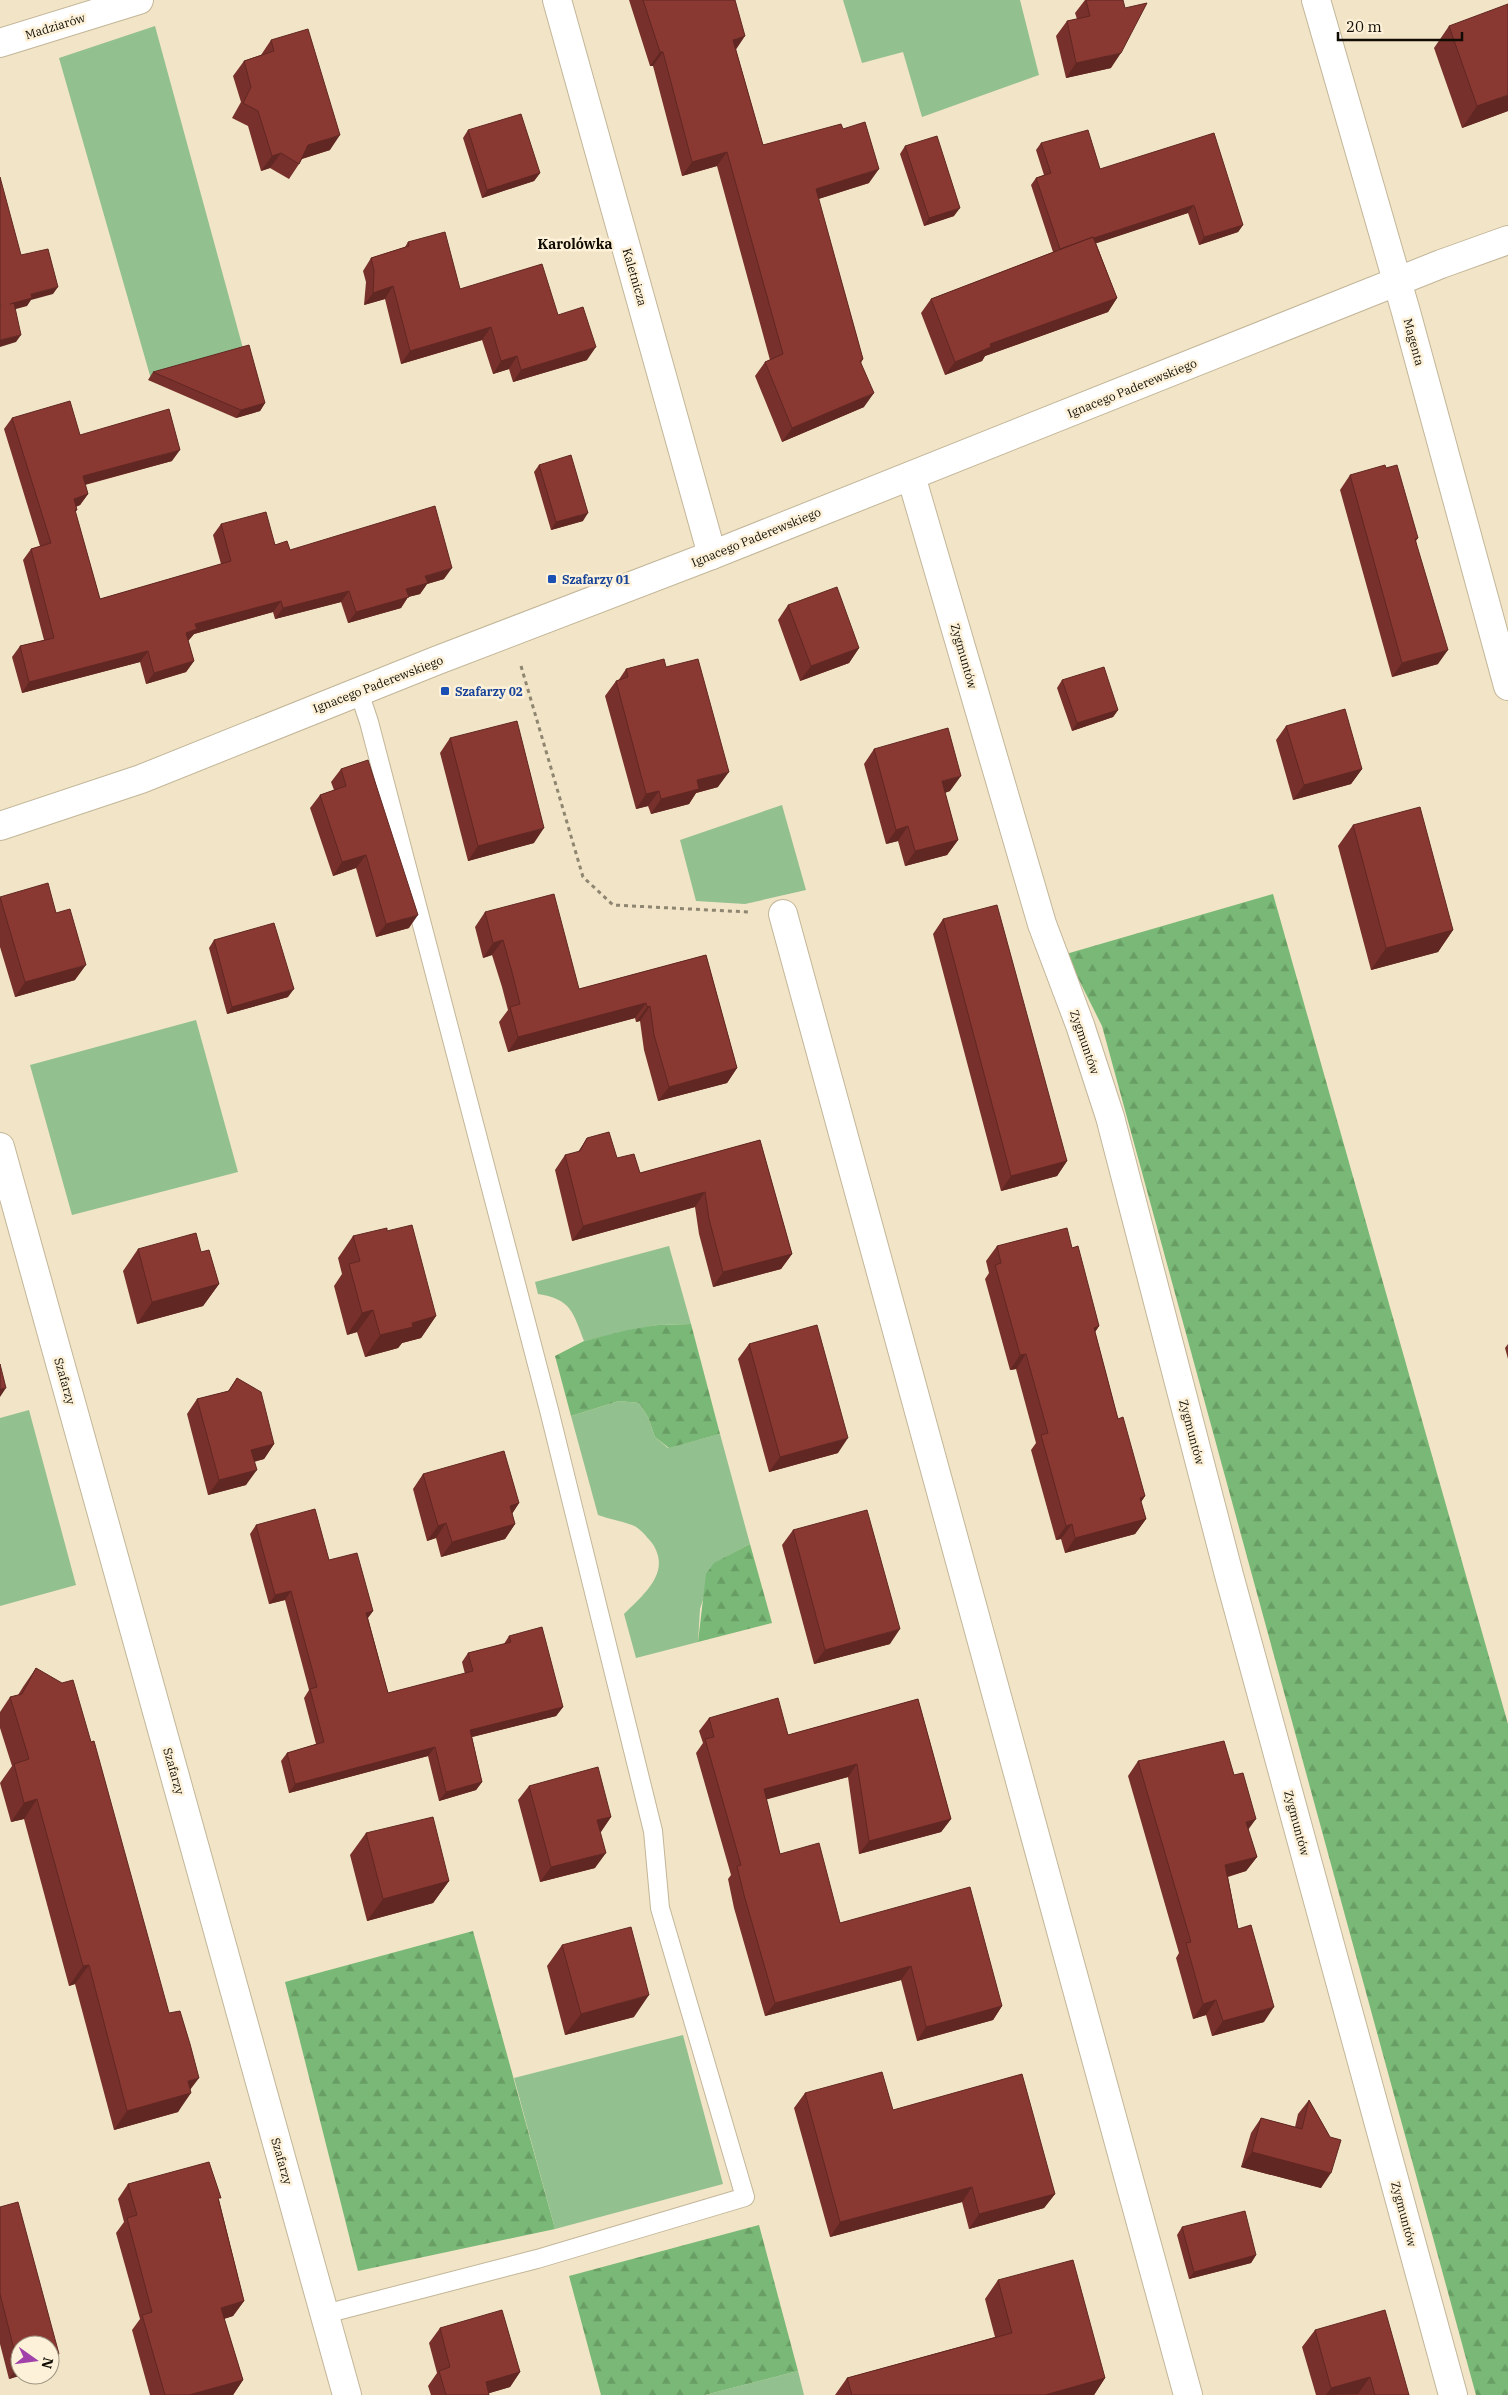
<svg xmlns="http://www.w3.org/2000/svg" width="1508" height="2395" viewBox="0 0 1508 2395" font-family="'IBM Plex Serif',serif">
	<defs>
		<pattern id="forest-firs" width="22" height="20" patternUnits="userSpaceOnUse" patternTransform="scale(1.25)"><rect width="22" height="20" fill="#79b876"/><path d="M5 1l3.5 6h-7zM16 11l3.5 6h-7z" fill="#689d64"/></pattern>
	</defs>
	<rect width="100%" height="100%" fill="#f2e4c6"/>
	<path fill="#92c08f" d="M843 0H1020L1039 75 922 117 903 52 862 63Z
		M155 26 244 352 151 379 59 58Z
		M782 805 806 890 745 904 696 901 680 840Z
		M196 1020 238 1172 72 1215 30 1065Z
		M669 1246 691 1324 658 1325 584 1341C573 1312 571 1299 538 1294L535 1282Z
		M619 1401 639 1403 648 1417 655 1437 668 1448 720 1434 750 1544 715 1563 700 1609 698 1642 636 1658 624 1614C644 1594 672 1572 652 1543 646 1536 640 1528 632 1525 621 1521 609 1519 598 1515L571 1416Z
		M29 1410 76 1585 0 1606V1418Z
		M683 2035 723 2184 555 2229 514 2078Z
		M798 2371 804 2395H705Z"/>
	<path fill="url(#forest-firs)" d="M1273 894 1508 1724V2395H1476L1102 1026 1066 954Z
		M691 1324 720 1434 669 1448 655 1437 648 1417 639 1403 619 1401 571 1416 555 1356 584 1341 628 1330 658 1325Z
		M750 1544 772 1623 698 1642 706 1574 714 1563Z
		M473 1931 555 2229 358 2271 285 1982Z
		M759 2225 798 2371 705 2395H601L569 2276Z"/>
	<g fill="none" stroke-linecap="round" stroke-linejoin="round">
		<g stroke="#c3b699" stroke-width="20">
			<path id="service" d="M325 2314 537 2259 745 2197 660 1908 653 1831 549 1410 369 722 359 692"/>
		</g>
		<g stroke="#c3b699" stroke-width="30">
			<path id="minor" d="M557 0 712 555
				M1316 0 1406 312 1508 686
				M0 43 139 0
				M911 476 1042 924 1080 1025 1110 1117 1229 1575 1453 2395
				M783 914 1188 2395
				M0 1147 347 2395"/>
		</g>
		<g stroke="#c3b699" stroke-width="30">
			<path id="tertiary" d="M0 826 141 779 438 660 712 555 1441 264 1508 240"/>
		</g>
		<path stroke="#8f8671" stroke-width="3" stroke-dasharray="4 4" stroke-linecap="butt" d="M521 666 583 877 613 905 748 912"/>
		<use href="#service" stroke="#fff" stroke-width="18"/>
		<use href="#minor" stroke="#fff" stroke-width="28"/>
		<use href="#tertiary" stroke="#fff" stroke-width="28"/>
	</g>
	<path fill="#77302b" d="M629 0H735L736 50 763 145 843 129 869 183 818 199 863 359 861 363 864 407 782 442 755 376 765 362 770 360 717 166 682 176 653 66H650Z
		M1085 0H1086L1111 68 1066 78 1056 36 1067 21 1077 19 1075 13Z
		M1449 26 1508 111 1462 128 1434 48Z
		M271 40 330 150 302 159 299 164 289 179 270 168 261 171 248 126 232 118 241 102 233 76 244 61 261 55Z
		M468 130 540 173 534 181 482 198 463 138Z
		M1041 143 1100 169 1243 225 1238 232 1199 245 1188 213 1096 243 1117 298 1108 312 985 356 982 361 945 375 921 313 931 299 1053 252 1031 185 1036 178 1044 175 1036 150Z
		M905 146 954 216 924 226 900 154Z
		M408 242 460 289 558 315 587 360 513 382 509 369 493 374 482 340 401 364 385 299 364 305 366 282 363 271 371 258 405 247Z
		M153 372 265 403 260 411 236 418 148 380Z
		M12 418 80 435 172 461 85 485 88 494 80 505 76 507 77 510 75 512 100 599 221 564 213 535 221 524 290 550 444 579 427 584 420 594 408 597 401 608 348 623 341 602 275 619 273 612 194 634 188 641 194 661 186 672 146 684 140 662 22 693 12 657 20 646 44 640 23 560 31 549 40 546 4 429Z
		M539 465 583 521 551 530 534 472Z
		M1386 468 1418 538 1416 541 1438 664 1392 677 1340 490 1350 475Z
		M788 605 859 648 849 663 800 681 778 620Z
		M666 667 718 787 696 793 689 804 651 814 648 806 636 809 605 696 616 681H618L626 669Z
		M1062 680 1118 710 1113 717 1072 731 1057 688Z
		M1286 726 1362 769 1351 784 1293 800 1276 740Z
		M450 738 534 843 468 861 440 753Z
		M874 749 950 791 945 793 958 840 947 855 905 866 898 841 886 844 864 764Z
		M341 769 409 928 376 937 356 868 333 876 310 808 320 795 334 790 331 782Z
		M1353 825 1453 930 1438 952 1371 970 1338 846Z
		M0 898 56 913 75 980 15 997 0 947Z
		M485 912 579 989 706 955 737 1068 727 1083 658 1101 644 1050 640 1021 636 1022 635 1018 508 1052 499 1022 508 1010 502 987 492 955 483 958 475 927Z
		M943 919 1067 1161 1057 1176 1001 1191 933 934Z
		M214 940 288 997 227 1014 209 948Z
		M587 1138 640 1173 760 1140 792 1254 781 1269 713 1287 699 1234 695 1207 572 1241 555 1170 565 1155 578 1152Z
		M387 1231 436 1316 421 1338 402 1343 398 1348 365 1357 357 1332 347 1335 334 1286 342 1274 338 1258 353 1236Z
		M997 1246 1072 1248 1099 1326 1095 1332 1118 1419 1145 1496 1141 1502 1146 1519 1135 1534 1065 1553 1061 1539 1056 1540 1031 1450 1036 1443 1016 1369 1010 1370 985 1279 989 1273 986 1261Z
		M138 1249 201 1252 219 1284 203 1306 137 1324 123 1271Z
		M749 1344 838 1453 769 1472 738 1359Z
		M1508 1344V1359L1505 1348Z
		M237 1378 274 1444 264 1459 254 1462 246 1485 208 1495 187 1414 197 1399 228 1391Z
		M423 1474 519 1503 512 1514 515 1524 505 1539 441 1557 436 1538 427 1541 413 1489Z
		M256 1525 329 1560 373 1611 368 1618 388 1693 465 1674 462 1662 468 1653 504 1644 509 1636 563 1707 556 1716 472 1737 482 1782 476 1790 439 1801 428 1756 289 1793 281 1761 287 1753 316 1744 304 1698 309 1690 285 1600 269 1604 250 1534Z
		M793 1530 890 1644 814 1664 782 1545Z
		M36 1668 190 2090 178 2112 114 2130 75 1984 69 1986 24 1819 11 1822 0 1783 12 1766 0 1728V1712L10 1697 18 1695 23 1687Z
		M918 1699 951 1819 941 1832 859 1854 848 1777 766 1799 780 1854 840 1923 1002 2006 993 2020 917 2041 901 1980 765 2016 734 1908 728 1879 731 1875 696 1753 703 1743 699 1731 709 1718 788 1735Z
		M1138 1761 1248 1830 1257 1857 1246 1871 1228 1877 1238 1929 1264 2022 1212 2036 1206 2015 1193 2019 1176 1958 1179 1953 1128 1776Z
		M529 1786 611 1817 600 1832 595 1868 540 1882 518 1800Z
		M366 1833 449 1881 433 1903 367 1921 350 1855Z
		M562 1945 634 2017 565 2035 547 1966Z
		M805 2093 893 2110 1055 2194 1044 2208 969 2229 962 2202 830 2237 794 2108Z
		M1309 2100 1330 2137 1321 2188 1241 2167 1251 2133 1261 2118 1295 2127 1298 2114Z
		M128 2184 219 2200 244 2301 233 2316 224 2319 243 2380 233 2395H150L132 2330 140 2319 116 2233 124 2222 118 2199Z
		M0 2207 20 2375 9 2379 0 2344Z
		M1182 2227 1256 2255 1251 2263 1189 2279 1177 2235Z
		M998 2280 1105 2378 1094 2395H835L847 2378 995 2337 985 2299Z
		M440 2328 520 2372 510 2387 489 2393V2395H431L428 2386 437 2373 429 2343Z
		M1315 2330 1409 2395H1316L1302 2347Z"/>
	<path fill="#612723" d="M745 36 735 51 733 40Z
		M660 52H663L653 66H650Z
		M1121 53 1111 68 1066 78 1076 63Z
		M1508 95V111L1462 128 1477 106Z
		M340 135 330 150 298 160 308 145Z
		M727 152 717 166 682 176 692 162Z
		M281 153 270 168 261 171 272 156Z
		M879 169 869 183 806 203 816 189Z
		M540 173 534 181 482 198 487 190Z
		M1194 205 1188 213 1055 257 1060 249Z
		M960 208 954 216 924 226 929 218Z
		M1243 225 1238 232 1199 245 1204 237Z
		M393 286 385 299 364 305 373 293Z
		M58 287 53 294 31 300 27 306 5 312 10 304 31 294Z
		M1117 298 1108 312 985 356 982 361 945 375 955 362 990 344Z
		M491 327 482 340 401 364 410 351Z
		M21 335 16 342 0 347V340Z
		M596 347 587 360 513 382 521 370Z
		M517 356 509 369 493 374 501 361Z
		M874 393 864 407 782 442 792 428Z
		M265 403 260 411 236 418 241 410Z
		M180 450 172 461 75 487 83 476Z
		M88 494 80 505 66 510 74 499Z
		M588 513 583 521 551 530 556 522Z
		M452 568 444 579 427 584 420 594 408 597 401 608 348 623 356 612 406 589 425 576Z
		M349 591 341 602 275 619 283 608Z
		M281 601 273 612 194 634 189 640 178 644 186 633 195 624Z
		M859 648 849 663 800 681 811 666Z
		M1448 650 1438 664 1392 677 1402 663Z
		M148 651 140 662 22 693 29 682Z
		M194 661 186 672 146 684 154 673Z
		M1118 710 1113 717 1072 731 1077 723Z
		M1362 769 1351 784 1293 800 1304 785Z
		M729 772 718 787 696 793 689 804 651 814 661 799 697 780Z
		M961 776 950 791 932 796 942 781Z
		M659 791 648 806 636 809 646 794Z
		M908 826 898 841 886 844 896 830Z
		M544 828 534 843 468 861 478 846Z
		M958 840 947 855 905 866 915 851Z
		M366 855 356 868 333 876 342 862Z
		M418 915 409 928 376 937 386 924Z
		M1453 930 1438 952 1371 970 1386 948Z
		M503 940 492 955 483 958 493 943Z
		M86 965 75 980 15 997 25 982Z
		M294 989 288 997 227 1014 232 1007Z
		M646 1003 635 1018 508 1052 518 1037Z
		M650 1006 640 1021 636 1022 647 1007Z
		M737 1068 727 1083 658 1101 669 1087Z
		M1067 1161 1057 1176 1001 1191 1011 1176Z
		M705 1192 695 1207 572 1241 583 1226Z
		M792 1254 781 1269 713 1287 723 1272Z
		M219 1284 203 1306 137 1324 152 1302Z
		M373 1310 357 1332 347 1335 362 1313Z
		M436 1316 421 1338 402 1343 398 1348 365 1357 380 1335 412 1323Z
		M1099 1326 1089 1341 1094 1328Z
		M1026 1354 1016 1369 1010 1370 1020 1355Z
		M6 1388 0 1397V1389Z
		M848 1438 838 1453 769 1472 780 1457Z
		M274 1444 264 1459 241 1465 251 1450Z
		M257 1470 246 1485 208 1495 219 1480Z
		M1145 1496 1135 1511 1140 1498Z
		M519 1503 509 1518 510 1506Z
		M1146 1519 1135 1534 1065 1553 1075 1538Z
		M446 1523 436 1538 427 1541 438 1526Z
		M515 1524 505 1539 441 1557 452 1542Z
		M1072 1524 1061 1539 1056 1540 1066 1526Z
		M291 1591 285 1600 269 1604 275 1595Z
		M373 1611 366 1620V1613Z
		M900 1629 890 1644 814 1664 825 1650Z
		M563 1707 556 1716 464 1739 470 1730Z
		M435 1747 428 1756 289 1793 295 1784Z
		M857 1764 848 1777 754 1803 764 1789Z
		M482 1782 476 1790 439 1801 446 1792Z
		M37 1799 24 1819 11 1822 24 1803Z
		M611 1817 601 1832 586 1835 597 1820Z
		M951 1819 941 1832 859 1854 869 1841Z
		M1256 1819 1245 1834 1246 1822Z
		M606 1853 595 1868 540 1882 551 1867Z
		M1257 1857 1246 1871 1215 1880 1225 1865Z
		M449 1881 433 1903 367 1921 383 1899Z
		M89 1965 75 1984 69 1986 83 1966Z
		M911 1966 901 1980 765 2016 775 2003Z
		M649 1995 634 2017 565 2035 581 2014Z
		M1216 2000 1206 2015 1193 2019 1203 2004Z
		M1002 2006 993 2020 917 2041 926 2027Z
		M1274 2007 1264 2022 1212 2036 1223 2021Z
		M199 2078 187 2094 191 2093 178 2112 114 2130 127 2111 188 2081Z
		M1252 2152 1331 2173 1321 2188 1241 2167Z
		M972 2187 962 2202 830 2237 840 2222Z
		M1055 2194 1044 2208 969 2229 979 2214Z
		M1256 2255 1251 2263 1189 2279 1194 2272Z
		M244 2301 233 2316 210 2323 221 2308Z
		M59 2354 50 2368V2357Z
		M18 2365H20V2375H23L9 2379Z
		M520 2372 510 2387 483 2395 486 2382Z
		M1370 2377 1358 2394 1326 2395 1331 2388Z
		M1105 2378 1094 2395H1045Z
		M243 2380 233 2395H189Z"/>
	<path fill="#8a3832" stroke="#612723" d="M643 0H735L745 36 733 40 763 145 841 124 843 129 865 122 879 169 816 189 863 359 860 361 874 393 792 428 765 362 783 354 727 152 692 162 663 52H660Z
		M1086 0H1123L1125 8 1147 3 1121 53 1076 63 1067 21 1090 16Z
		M1508 4V95L1477 106 1449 26Z
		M308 29 340 135 308 145 299 164 281 153 272 156 258 111 243 103 251 87 244 61 274 51 271 40Z
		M521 114 540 173 487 190 468 130Z
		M1088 130 1100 169 1214 133 1243 225 1204 237 1194 205 1094 238 1093 237 1060 249 1036 178 1051 173 1041 143Z
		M937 136 960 208 929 218 905 146Z
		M0 177 21 255 48 249 58 287 31 294 32 298 10 304 14 303 21 335 0 340V306H1L0 303Z
		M445 232 460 289 542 264 558 315 583 307 596 347 521 370 517 356 501 361 491 327 410 351 393 286 373 293 374 270 371 258 409 246 408 242Z
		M1093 237 1117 298 990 344 991 347 955 362 931 299Z
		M249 345 265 403 241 410 153 372Z
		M70 401 80 435 169 409 180 450 83 476 88 494 74 499 77 510H75L100 599 231 561 221 524 266 512 275 545 287 541 290 550 435 506 452 568 425 576 428 583 406 589 409 597 356 612 349 591 283 608 281 601 195 624 197 629 186 633 194 661 154 673 148 651 29 682 20 646 54 638 31 549 51 543 12 418Z
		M571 455 588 513 556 522 539 465Z
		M1385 465 1386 468 1397 465 1418 538 1415 539 1448 650 1402 663 1350 475Z
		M837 587 859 648 811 666 788 605Z
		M664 659 666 667 698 659 729 772 697 780 699 789 661 799 659 791 646 794 616 681 628 677 626 669Z
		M1104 667 1118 710 1077 723 1062 680Z
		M1345 709 1362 769 1304 785 1286 726Z
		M517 721 544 828 478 846 450 738Z
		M948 728 961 776 942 781 958 840 915 851 908 826 896 830 874 749Z
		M368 760 418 915 386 924 366 855 342 862 320 795 346 786 341 769Z
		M1420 807 1453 930 1386 948 1353 825Z
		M48 883 56 913 70 909 86 965 25 982 0 897Z
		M554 894 579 989 706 955 737 1068 669 1087 654 1035 650 1006 647 1007 646 1003 518 1037 510 1007 520 1004 512 972 503 940 493 943 485 912Z
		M997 905 1067 1161 1011 1176 943 919Z
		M274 923 294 989 232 1007 214 940Z
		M609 1132 617 1158 634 1154 640 1173 760 1140 792 1254 723 1272 709 1219 705 1192 583 1226 565 1155 580 1151 587 1138Z
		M412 1225 436 1316 412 1323 413 1327 380 1335 373 1310 362 1313 349 1264 360 1261 353 1236 387 1228V1231Z
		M1067 1228 1072 1248 1078 1246 1099 1326 1094 1328 1118 1419 1123 1417 1145 1496 1140 1498 1146 1519 1075 1538 1072 1524 1066 1526 1041 1435 1048 1433 1026 1354 1020 1355 995 1265 1001 1263 997 1246Z
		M196 1233 201 1252 209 1250 219 1284 152 1302 138 1249Z
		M817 1325 848 1438 780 1457 749 1344Z
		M0 1364 6 1388 0 1389Z
		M237 1378 261 1392 274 1444 251 1450 257 1470 219 1480 197 1399 229 1391Z
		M504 1451 519 1503 510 1506 515 1524 452 1542 446 1523 438 1526 423 1474Z
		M315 1509 329 1560 357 1553 373 1611 366 1613 388 1693 473 1671 468 1653 511 1642 509 1636 542 1627 563 1707 470 1730 482 1782 446 1792 435 1747 295 1784 287 1753 324 1742 310 1689 317 1687 291 1591 275 1595 256 1525Z
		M867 1510 900 1629 825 1650 793 1530Z
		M36 1668 62 1683 73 1680 91 1742 94 1741 169 2013 180 2011 190 2044 199 2078 188 2081 191 2093 127 2111 89 1965 83 1966 37 1799 24 1803 14 1764 29 1759 10 1697 22 1694Z
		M778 1698 788 1735 918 1699 951 1819 869 1841 857 1764 764 1789 780 1854 819 1843 840 1923 970 1887 1002 2006 926 2027 911 1966 775 2003 744 1895 737 1866 741 1865 705 1739 714 1737 709 1718Z
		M1224 1741 1234 1775 1243 1773 1256 1819 1246 1822 1257 1857 1225 1865 1238 1929 1251 1925 1274 2007 1223 2021 1216 2000 1203 2004 1186 1943 1191 1942 1138 1761Z
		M598 1767 611 1817 597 1820 606 1853 551 1867 529 1786Z
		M433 1817 449 1881 383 1899 366 1833Z
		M631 1927 649 1995 581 2014 562 1945Z
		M882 2072 893 2110 1022 2074 1055 2194 979 2214 972 2187 840 2222 805 2093Z
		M1309 2100 1330 2137 1341 2140 1331 2173 1252 2152 1261 2118 1302 2129Z
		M209 2162 221 2198H218L244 2301 221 2308 243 2380 189 2395H165L142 2315 152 2312 127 2218 137 2215 128 2184Z
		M18 2202 59 2354 50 2357V2345H20V2365H18L0 2294V2207Z
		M1245 2211 1256 2255 1194 2272 1182 2227Z
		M1073 2260 1105 2378 1045 2395H852L847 2378 1012 2333 998 2280Z
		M502 2310 520 2372 486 2382 489 2395H446L439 2371 450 2367 440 2328Z
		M1385 2310 1409 2395H1375L1370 2377 1331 2388 1315 2330Z"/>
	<g fill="#1a4fb4" stroke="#fdf2d9" stroke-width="2">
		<rect x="547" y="574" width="10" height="10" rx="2.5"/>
		<rect x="440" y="686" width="10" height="10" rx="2.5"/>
	</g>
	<g text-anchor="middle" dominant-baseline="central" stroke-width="5" stroke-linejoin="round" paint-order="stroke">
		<g font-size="12" fill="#100c03" stroke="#fdf2d9">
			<text transform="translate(55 26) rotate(-17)">Madziarów</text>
			<text transform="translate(635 277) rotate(74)">Kaletnicza</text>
			<text transform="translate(1414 342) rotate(75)">Magenta</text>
			<text transform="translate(1132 388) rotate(-22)">Ignacego Paderewskiego</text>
			<text transform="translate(756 537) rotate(-22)">Ignacego Paderewskiego</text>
			<text transform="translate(964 656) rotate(74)">Zygmuntów</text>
			<text transform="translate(378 684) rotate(-21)">Ignacego Paderewskiego</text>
			<text transform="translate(1085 1042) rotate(71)">Zygmuntów</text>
			<text transform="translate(65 1381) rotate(74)">Szafarzy</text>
			<text transform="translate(1192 1432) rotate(75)">Zygmuntów</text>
			<text transform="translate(174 1771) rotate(74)">Szafarzy</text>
			<text transform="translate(1297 1823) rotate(75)">Zygmuntów</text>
			<text transform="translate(282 2161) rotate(74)">Szafarzy</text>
			<text transform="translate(1404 2214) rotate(75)">Zygmuntów</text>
		</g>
		<g font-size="12" font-weight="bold" fill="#164399" stroke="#fdf2d9" text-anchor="start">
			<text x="562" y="579">Szafarzy 01</text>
			<text x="455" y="691">Szafarzy 02</text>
		</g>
		<g font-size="14" font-weight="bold" fill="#100c03" stroke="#fdf2d9">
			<text x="575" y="244">Karolówka</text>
		</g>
	</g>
	<g transform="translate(35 2360) rotate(104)"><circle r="24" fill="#fdf2d9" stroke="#9e9683"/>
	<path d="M0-4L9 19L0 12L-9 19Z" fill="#a141aa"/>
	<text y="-8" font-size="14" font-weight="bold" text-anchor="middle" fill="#100c03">N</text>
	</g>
	<path d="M1338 32v8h124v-8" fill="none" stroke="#100c03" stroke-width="2.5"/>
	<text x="1346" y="32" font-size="15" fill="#100c03" stroke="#fdf2d9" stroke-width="4" paint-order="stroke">20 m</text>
</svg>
